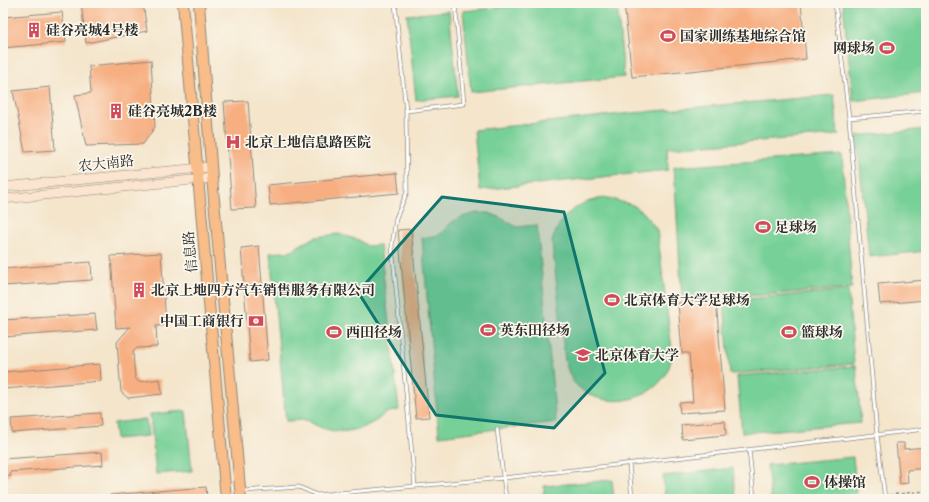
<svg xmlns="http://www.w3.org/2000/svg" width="929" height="502" viewBox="0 0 929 502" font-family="'Libre Caslon Text','Noto Serif SC',serif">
	<rect width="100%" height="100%" fill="#fbf7ec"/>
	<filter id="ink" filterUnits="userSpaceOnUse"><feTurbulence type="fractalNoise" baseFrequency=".025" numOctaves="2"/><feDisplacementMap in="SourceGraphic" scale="8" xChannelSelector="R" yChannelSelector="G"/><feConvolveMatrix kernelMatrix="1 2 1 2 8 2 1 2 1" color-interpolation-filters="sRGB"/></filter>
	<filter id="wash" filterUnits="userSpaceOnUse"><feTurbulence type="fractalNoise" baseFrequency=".012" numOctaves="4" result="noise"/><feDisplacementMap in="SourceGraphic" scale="16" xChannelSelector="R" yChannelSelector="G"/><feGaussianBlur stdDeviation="0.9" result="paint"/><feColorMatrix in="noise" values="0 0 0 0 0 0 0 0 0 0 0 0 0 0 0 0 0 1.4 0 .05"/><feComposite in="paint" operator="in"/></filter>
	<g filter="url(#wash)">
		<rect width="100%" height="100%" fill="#f4e5cb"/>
		<path fill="#77d097" stroke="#517e61" d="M546 3H617L624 77 471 92 463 11Z
			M843 3H926V93L853 101Z
			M449 11 458 96 416 100 407 15Z
			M834 95 838 135 667 148 668 170 480 190 474 130 622 114Z
			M926 129V251L869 257 857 136Z
			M842 155 852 288 682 301 674 167Z
			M608 198 633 205 644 213 657 230 672 350C672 400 602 418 573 381 569 375 567 367 565 361L552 242C559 215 580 199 608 198Z
			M476 213H489L499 217 517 227 537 225 556 422 439 436 422 238 439 235 451 223 459 218Z
			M338 234 359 240 367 246 380 245 399 410C379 413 386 416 372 423 350 435 327 434 307 420L286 421 270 253 293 251 298 246 316 237Z
			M848 290 854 364 730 374 724 301Z
			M856 366 861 423 742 433 737 376Z
			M186 411 192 471 156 474 150 414Z
			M146 419 148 436 116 439 114 423Z
			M853 457 857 499H771L767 465Z
			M733 468 736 499H665L663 476Z
			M612 480 614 499H531V496L544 494V486Z"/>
		<g id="blocks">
			<path fill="#f7ae81" d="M81 3H143L147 31 86 43Z
				M624 3H801L806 59 632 77Z
				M62 12 66 42 3 48V17Z
				M151 60 155 127 143 144 86 146 75 95 91 93 89 66Z
				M50 87 55 150 25 152 13 91Z
				M248 101 256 208 232 209 224 102Z
				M397 173 399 193 270 205 268 185Z
				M411 229 429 417 416 418 398 230Z
				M259 246 268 360 250 362 241 248Z
				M161 253 166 325 156 326 157 347 137 348 133 352 135 378 139 382 160 379 162 394 128 398 121 392 117 342 130 327 116 328 111 256Z
				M91 262 92 280 3 286V269Z
				M926 280V300L880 304 878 284Z
				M716 300 725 410 680 413 679 403 693 402 689 353H682L678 303Z
				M95 314 97 330 3 337V320Z
				M100 364 101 381 3 389V372Z
				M100 413 101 426 12 433 11 419Z
				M725 421 726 435 682 439 681 425Z
				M896 443H904V449L926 447V468L907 470 908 483 900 484Z
				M102 452 103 465 10 472 11 476 3 477V459Z
				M206 487 207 498 110 499V495Z"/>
		</g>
	</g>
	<g filter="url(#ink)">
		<use href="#blocks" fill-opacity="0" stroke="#90887b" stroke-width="1"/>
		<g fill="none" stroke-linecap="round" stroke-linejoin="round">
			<g stroke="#90887b" stroke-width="4.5">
				<path id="lane" d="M395 3 406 111 464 104 455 3
					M835 3 849 118 877 435 885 499
					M406 111 407 192 396 218 392 246 415 486
					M849 118 926 111
					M497 429 506 499
					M749 450 754 499
					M629 464 632 499
					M243 491 299 487 317 495
					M311 499 317 495 504 478 926 429"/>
			</g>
			<g stroke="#90887b" stroke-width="10">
				<path id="secondary" d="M3 187 211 167
					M3 199 212 178"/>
			</g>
			<g stroke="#90887b" stroke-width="12">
				<path id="primary" d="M183 3 226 499
					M199 3 212 178 241 499"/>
			</g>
			<path stroke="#90887b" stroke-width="1.5" stroke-dasharray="3 3" stroke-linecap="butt" d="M889 495 926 491"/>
			<use href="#lane" stroke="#fff" stroke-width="3"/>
			<use href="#secondary" stroke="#fce5d0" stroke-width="9"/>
			<use href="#primary" stroke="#f8bd89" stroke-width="10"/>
		</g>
	</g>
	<path fill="#0f766e" fill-opacity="0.2" stroke="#0f766e" stroke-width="3" stroke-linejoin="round" d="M442 197 564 212 605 373 554 428 436 415 358 292Z"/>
	<defs>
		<g id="building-bare" transform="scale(1.2)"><path d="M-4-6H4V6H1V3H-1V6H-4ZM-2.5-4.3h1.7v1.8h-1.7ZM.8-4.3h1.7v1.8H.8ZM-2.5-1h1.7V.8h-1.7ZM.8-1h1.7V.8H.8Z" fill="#d1495b" stroke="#fbf7ec" stroke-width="2.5" paint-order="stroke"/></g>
		<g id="stadium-bare" transform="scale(1.2)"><path d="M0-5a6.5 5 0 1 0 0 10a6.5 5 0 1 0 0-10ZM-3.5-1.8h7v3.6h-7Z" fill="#d1495b" stroke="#fbf7ec" stroke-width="2.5" paint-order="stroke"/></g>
		<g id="hospital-bare" transform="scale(1.2)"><path d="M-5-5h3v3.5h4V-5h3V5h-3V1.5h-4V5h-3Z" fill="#d1495b" stroke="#fbf7ec" stroke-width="2.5" paint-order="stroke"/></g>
		<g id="bank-bare" transform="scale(1.2)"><path d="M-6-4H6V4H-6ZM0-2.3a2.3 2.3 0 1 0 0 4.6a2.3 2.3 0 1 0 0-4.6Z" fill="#d1495b" stroke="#fbf7ec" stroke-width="2.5" paint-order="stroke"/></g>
		<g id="university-bare" transform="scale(1.2)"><path d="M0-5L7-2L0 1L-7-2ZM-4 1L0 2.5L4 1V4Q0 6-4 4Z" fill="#d1495b" stroke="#fbf7ec" stroke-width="2.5" paint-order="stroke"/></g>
	</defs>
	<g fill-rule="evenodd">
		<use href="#building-bare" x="34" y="30"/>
		<use href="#stadium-bare" x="668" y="36"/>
		<use href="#stadium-bare" x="887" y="48"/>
		<use href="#building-bare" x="116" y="111"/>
		<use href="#hospital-bare" x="233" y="142"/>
		<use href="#stadium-bare" x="763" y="227"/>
		<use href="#building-bare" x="139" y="290"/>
		<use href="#stadium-bare" x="612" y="300"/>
		<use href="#bank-bare" x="256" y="321"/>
		<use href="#stadium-bare" x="488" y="330"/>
		<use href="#stadium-bare" x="334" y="332"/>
		<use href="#stadium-bare" x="789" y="332"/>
		<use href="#university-bare" x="583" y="355"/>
		<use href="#stadium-bare" x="812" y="482"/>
	</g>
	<g text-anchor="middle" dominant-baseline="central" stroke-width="3.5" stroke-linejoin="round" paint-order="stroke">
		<g font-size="14" font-weight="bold" fill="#2b2b2b" stroke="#fbf7ec" text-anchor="start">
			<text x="46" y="30">硅谷亮城4号楼</text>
			<text x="680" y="36">国家训练基地综合馆</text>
			<text x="875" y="48" text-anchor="end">网球场</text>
			<text x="128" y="111">硅谷亮城2B楼</text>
			<text x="245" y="142">北京上地信息路医院</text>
			<text x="775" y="227">足球场</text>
			<text x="151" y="290">北京上地四方汽车销售服务有限公司</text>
			<text x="624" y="300">北京体育大学足球场</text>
			<text x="244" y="321" text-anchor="end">中国工商银行</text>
			<text x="500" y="330">英东田径场</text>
			<text x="346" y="332">西田径场</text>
			<text x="801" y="332">篮球场</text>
			<text x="595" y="355">北京体育大学</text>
			<text x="824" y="482">体操馆</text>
		</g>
		<g font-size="14" fill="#2b2b2b" stroke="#fbf7ec">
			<text transform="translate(106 163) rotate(-6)">农大南路</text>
			<text transform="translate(190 252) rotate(-95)">信息路</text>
		</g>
	</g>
	<rect width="929" height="502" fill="none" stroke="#fbf7ec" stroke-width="16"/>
</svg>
